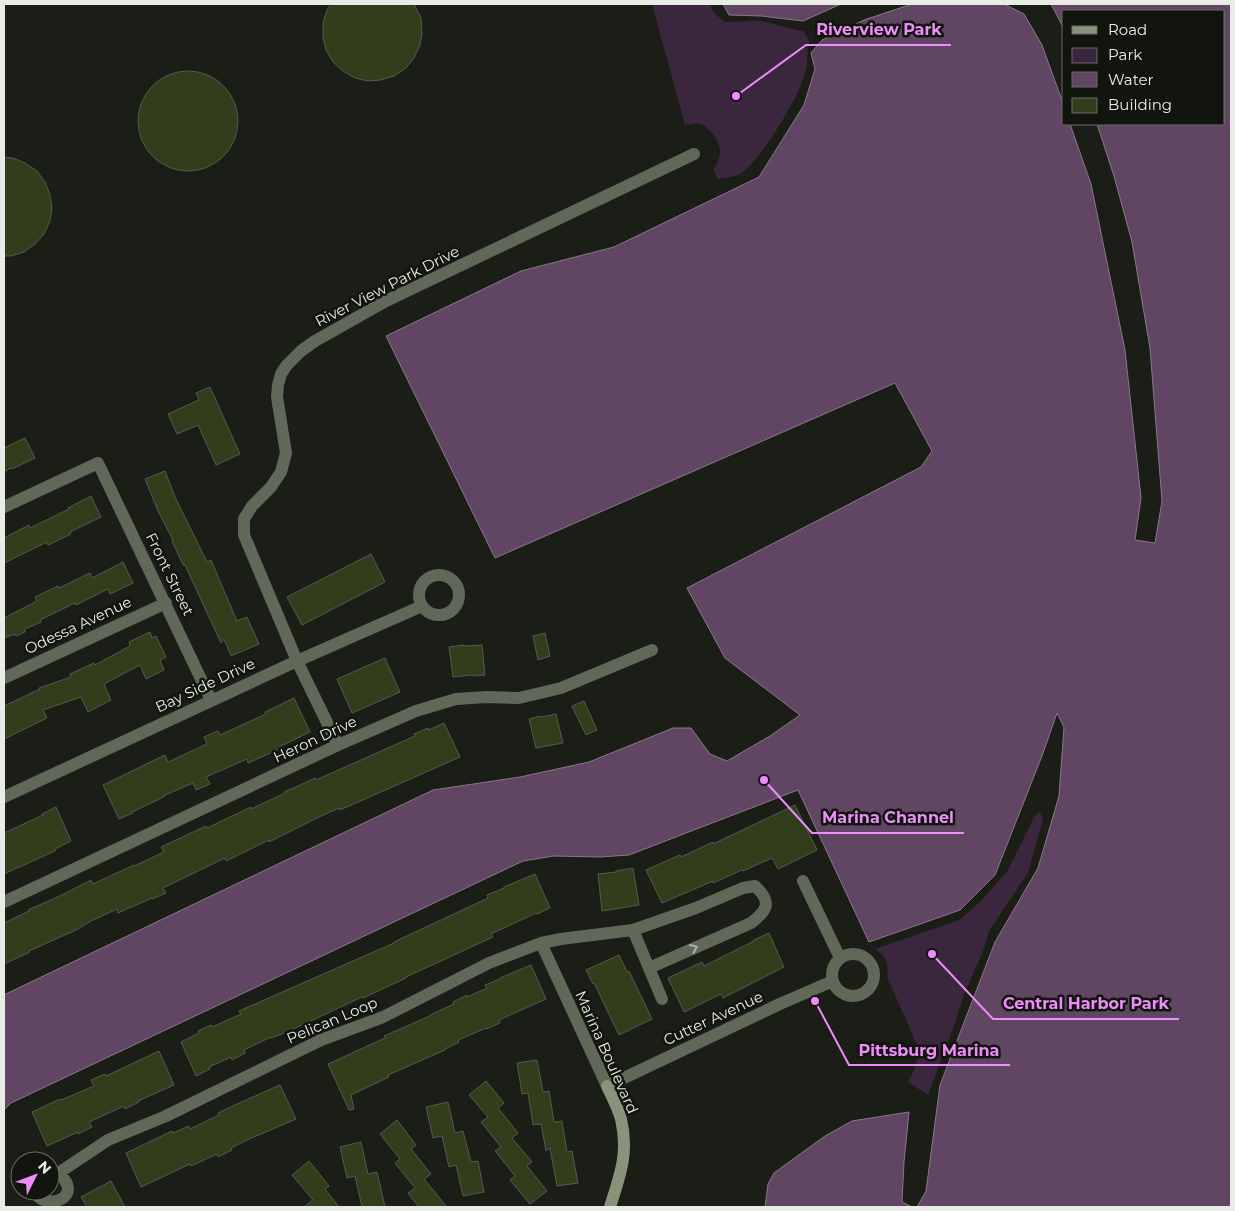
<svg xmlns="http://www.w3.org/2000/svg" width="1235" height="1211" viewBox="0 0 1235 1211" font-family="Montserrat,sans-serif">
	<rect width="100%" height="100%" fill="#1b1d17"/>
	<path fill="#3a263d" d="M652 4H710L714 13 725 22C736 22 749 20 761 21 775 23 789 29 804 31L809 41C807 49 808 56 807 64 806 69 805 74 803 79 797 100 759 163 740 174 734 177 725 178 718 179L713 170C723 155 722 145 710 131 708 129 705 125 701 124 696 123 690 124 685 125Z
		M1040 811 1043 820 1028 873 989 931 982 954 965 992 952 1032 928 1095 908 1082 915 1068 919 1052 914 1038 887 977C889 964 886 956 875 949L959 920 980 902 1008 870 1034 817Z"/>
	<path fill="#604663" stroke="#89788a" d="M723 4H841L803 21 761 16 729 15Z
		M912 4H1004L1024 14 1042 45 1064 106V124H1070L1091 184 1125 350 1141 498 1135 540 1155 543 1162 501 1150 348 1132 242 1114 176 1097 124H1224V11H1064V29L1051 4H1231V1207H917L926 1191 940 1085 995 942 1038 868 1059 796 1064 727 1057 713 1042 756 995 875 960 910 869 942 798 790 629 855 600 857 554 856 523 861 11 1103 4 1110V995L12 991 433 790 520 777 589 762 673 728H691L710 754 727 761 770 736 800 715 725 658 687 588 921 467 932 451 895 383 495 558 386 336 521 271 614 247 759 177 804 105 815 69 811 53 822 40 864 20Z
		M909 1112 904 1162 902 1202 912 1207H765L768 1184 774 1173 825 1136 852 1121Z"/>
	<path fill="#323e1b" stroke="#565952" d="M331 4H414L421 18 422 32 420 45 414 58 406 68 394 76 381 80 368 81 355 78 343 71 333 62 326 50 323 37V23L327 10Z
		M138 121a50 50 0 1 1 100 0a50 50 0 1 1-100 0Z
		M4 157 13 158 25 163 37 171 45 182 50 195 52 208 50 221 44 234 35 244 24 252 11 256H4Z
		M210 387 240 454 216 465 198 425 177 434 168 414 199 400 196 393Z
		M25 438 35 458 12 469 11 468 4 472V448Z
		M165 471 175 497 207 562 211 560 237 621 247 617 259 644 231 656 224 639 221 643 185 565H183L172 541 173 540 158 511 145 479Z
		M91 496 101 517 70 532 71 534 48 545 47 542 4 563V538L29 525 30 528 69 509 68 508Z
		M371 554 385 582 302 625 287 597Z
		M123 562 133 583 110 594 108 589 76 605 75 603 40 620 41 622 25 629V632L16 636 15 634 4 638V618L37 601 35 597 58 586 59 588 90 573 92 578Z
		M150 632 152 638 156 636 166 657 160 660 164 670 146 679 140 665 104 684 111 700 88 712 81 697 43 710 47 718 4 739V706L40 689 39 688 71 677 70 674 94 663 95 665 130 646 129 642Z
		M545 633 550 656 538 660 533 636Z
		M464 645 465 646 482 645 485 675 474 676 473 675 453 677 449 647Z
		M385 658 400 692 352 713 337 679Z
		M294 698 310 732 279 747 280 749 266 755 248 763 247 759 206 777 210 784 196 790 193 783 163 796 164 797 132 812 133 813 119 819 103 785 165 755 168 762 207 744 204 737 218 731 220 735 266 714 265 712Z
		M584 701 597 730 586 735 572 706Z
		M556 714 563 743 536 748 529 719 540 716 541 717Z
		M444 723 460 757 340 810 339 808 317 818 269 842V840L226 861 225 858 163 888 166 893 152 899V898L118 913 117 909 91 921 76 930 29 951 30 952 4 964V923L29 911 28 910 62 895 91 880 93 884 134 865V866L164 852 161 847 206 826 207 828 251 807V809L285 793 284 792 298 786 315 778 316 780 415 736 414 734 428 728 429 730Z
		M795 805 817 850 778 869 772 858 743 871 742 870 713 883V881L662 903 646 870 680 855 681 857 713 842V844Z
		M56 807 71 841 55 849V851L4 874V833L43 815 42 814Z
		M633 868 639 905 602 911 598 874 616 872V871Z
		M535 874 550 908 537 914 536 913 491 934 493 937 406 977V978L363 998 362 997 287 1032 271 1038V1037L244 1050 245 1053 232 1060 231 1057 209 1067 210 1069 196 1076 181 1042 199 1033 198 1031 211 1025 212 1027 241 1014 239 1011 394 943V942L488 898 487 895 504 888V887Z
		M769 933 784 967 723 998 721 994 684 1012 668 978 702 962 704 966 754 941V940Z
		M619 955 627 972 629 971 652 1019 619 1035 594 983 593 984 586 970Z
		M531 965 546 999 499 1020 500 1023 486 1029V1028L458 1040 459 1042 445 1049V1050L388 1075 389 1077 351 1095 354 1109 349 1110 328 1064 385 1038 384 1036 430 1016V1015L454 1004 453 1002 467 995V997L487 988 485 985 500 979V978Z
		M159 1051 174 1085 138 1101 139 1102 125 1109 124 1106 89 1122 92 1127 78 1134V1132L47 1146 32 1112 60 1099 61 1100 94 1086 91 1080 105 1074 106 1076Z
		M537 1060 543 1092 549 1091 554 1122 562 1121 567 1152 572 1151 578 1183 557 1186 550 1148 546 1151 541 1124 533 1125 528 1093 522 1094 517 1063Z
		M486 1081 504 1103 498 1108 518 1133 512 1138 532 1162 527 1166 547 1191 530 1204 510 1180 515 1176 495 1151 501 1147 481 1122 488 1117 469 1095Z
		M280 1085 296 1119 247 1140 231 1148 232 1150 218 1157 217 1154 191 1166 190 1164 141 1187 126 1153 172 1131 173 1133 189 1126 190 1129 219 1115 218 1113 235 1105Z
		M448 1102 455 1133 463 1131 471 1162 478 1161 484 1192 463 1196 456 1165 449 1167 442 1136 433 1138 426 1107Z
		M397 1120 416 1145 411 1149 431 1174 424 1179 447 1207H419L408 1193 415 1188 395 1163 400 1159 380 1134Z
		M361 1142 368 1174 377 1172 385 1207H362L355 1176 347 1178 340 1147Z
		M309 1161 329 1186 325 1189 339 1207H304L313 1200 292 1175Z
		M111 1181 125 1207H87L81 1197Z"/>
	<g fill="none" stroke-linecap="round" stroke-linejoin="round">
		<path stroke="#616858" stroke-width="12" d="M4 507 98 463 211 700
			M419 595a20 20 0 1 1 40 0a20 20 0 1 1-40 0Z
			M4 678 166 603
			M338 745 297 661 244 535V519L252 506 271 487 281 472 286 453 277 397 278 385 281 374 286 366 301 351 315 341 386 301 694 154
			M4 797 297 661 422 606
			M803 881 840 958
			M4 902 338 745 416 711 456 699 487 697 519 698 561 688 652 650
			M633 930 662 999
			M541 943 607 1086 782 1003 833 981
			M832 975a21 21 0 1 1 42 0a21 21 0 1 1-42 0Z
			M57 1174 108 1140 166 1116 321 1040 383 1017 489 963 541 943 561 939 633 930 696 908 743 888 755 886C772 902 768 910 751 923L649 968
			M35 1191C42 1211 80 1200 64 1179 60 1174 56 1173 50 1173"/>
		<path stroke="#89937a" stroke-width="12" d="M607 1086C612 1097 618 1108 621 1119 629 1153 620 1175 610 1207"/>
	</g>
	<defs><path id="oneway-chevron" d="M-2-3.5L2.5 0L-2 3.5" fill="none" stroke-width="1.6" stroke-linecap="round" stroke-linejoin="round" transform="scale(1.25)"/></defs>
	<use stroke="#acb0a6" href="#oneway-chevron" transform="translate(694 948) rotate(-24)"/>
	<g text-anchor="middle" dominant-baseline="central" stroke-width="5" stroke-linejoin="round" paint-order="stroke">
		<g font-size="15" fill="#e9ebe6" stroke="#12140e">
			<text transform="translate(387 286) rotate(-27)">River View Park Drive</text>
			<text transform="translate(170 574) rotate(64)">Front Street</text>
			<text transform="translate(78 625) rotate(-25)">Odessa Avenue</text>
			<text transform="translate(205 685) rotate(-25)">Bay Side Drive</text>
			<text transform="translate(315 739) rotate(-25)">Heron Drive</text>
			<text transform="translate(713 1018) rotate(-25)">Cutter Avenue</text>
			<text transform="translate(332 1020) rotate(-23)">Pelican Loop</text>
			<text transform="translate(607 1052) rotate(66)">Marina Boulevard</text>
		</g>
	</g>
	<path fill="none" stroke="#ed8cfa" stroke-width="2" d="M736 96L806 45H951M764 780L812 833H964M932 954L993 1019H1179M815 1001L849 1065H1010"/>
	<g fill="#ed8cfa" stroke="#12140e" stroke-width="2">
		<circle cx="736" cy="96" r="5"/>
		<circle cx="764" cy="780" r="5"/>
		<circle cx="932" cy="954" r="5"/>
		<circle cx="815" cy="1001" r="5"/>
	</g>
	<g font-size="16" text-anchor="middle" font-weight="bold" fill="#ed8cfa" stroke="#12140e" stroke-width="5" stroke-linejoin="round" paint-order="stroke">
		<text x="879" y="35">Riverview Park</text>
		<text x="888" y="823">Marina Channel</text>
		<text x="1086" y="1009">Central Harbor Park</text>
		<text x="929" y="1056">Pittsburg Marina</text>
	</g>
	<rect width="1235" height="1211" fill="none" stroke="#e9ebe6" stroke-width="10"/>
	<rect x="1062" y="10" width="162" height="115" fill="#12140e" stroke="#686a64"/>
	<rect x="1072" y="26" width="25" height="8" fill="#89937a" stroke="#686a64"/>
	<text x="1108" y="35" font-size="15" fill="#e9ebe6">Road</text>
	<rect x="1072" y="48" width="25" height="15" fill="#3a263d" stroke="#686a64"/>
	<text x="1108" y="60" font-size="15" fill="#e9ebe6">Park</text>
	<rect x="1072" y="72" width="25" height="15" fill="#604663" stroke="#686a64"/>
	<text x="1108" y="85" font-size="15" fill="#e9ebe6">Water</text>
	<rect x="1072" y="98" width="25" height="15" fill="#323e1b" stroke="#686a64"/>
	<text x="1108" y="110" font-size="15" fill="#e9ebe6">Building</text>
	<g transform="translate(35 1176) rotate(48)"><circle r="24" fill="#12140e" stroke="#686a64"/>
	<path d="M0-4L9 19L0 12L-9 19Z" fill="#ed8cfa"/>
	<text y="-8" font-size="14" font-weight="bold" text-anchor="middle" fill="#e9ebe6">N</text>
	</g>
</svg>
